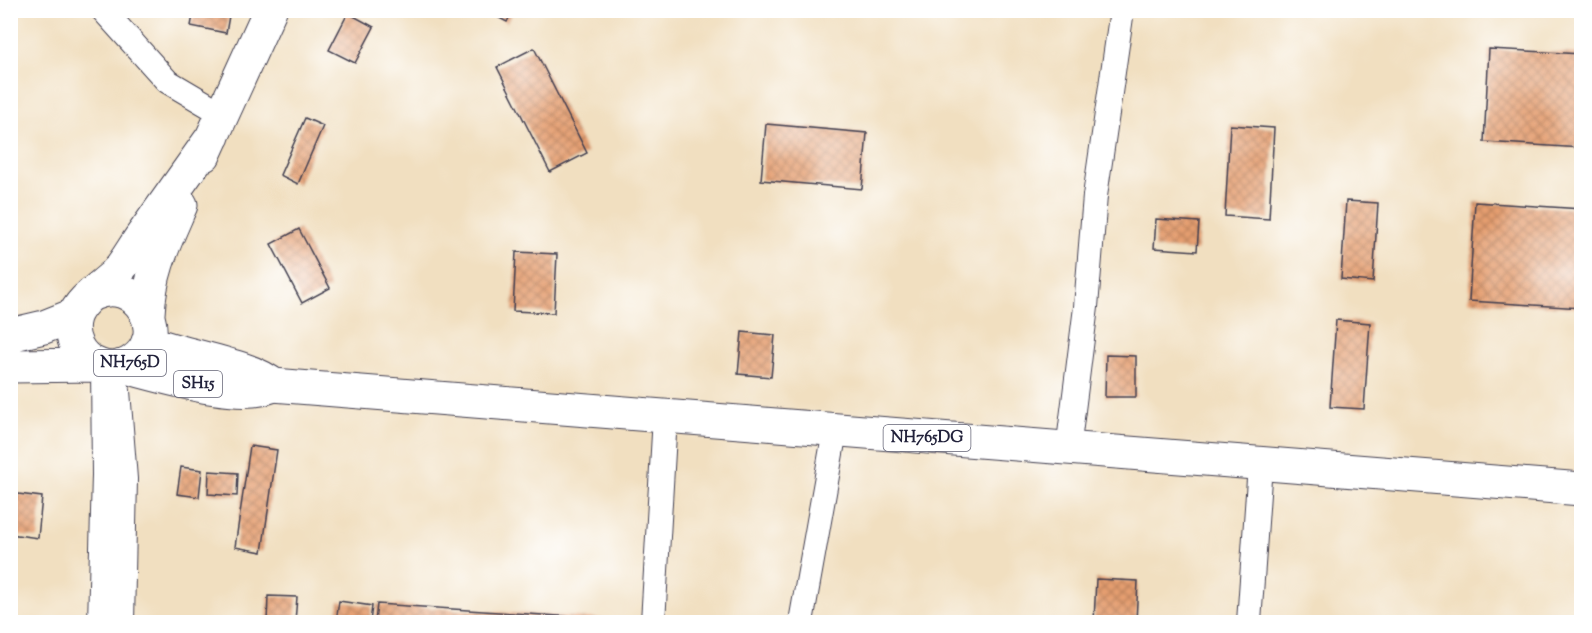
<svg xmlns="http://www.w3.org/2000/svg" width="1592" height="633" viewBox="0 0 1592 633" font-family="'Sorts Mill Goudy',serif">
	<defs>
		<pattern id="building-cross-hatch" width="8" height="8" patternUnits="userSpaceOnUse" patternTransform="scale(1.5)"><rect width="8" height="8" fill="#e59e6f"/><path d="M0 0l8 8M0 8l8-8" fill="none" stroke="#b9805c"/></pattern>
	</defs>
	<rect width="100%" height="100%" fill="#fff"/>
	<filter id="ink" filterUnits="userSpaceOnUse"><feTurbulence type="fractalNoise" baseFrequency=".0167" numOctaves="2"/><feDisplacementMap in="SourceGraphic" scale="12" xChannelSelector="R" yChannelSelector="G"/><feConvolveMatrix kernelMatrix="1 2 1 2 8 2 1 2 1" color-interpolation-filters="sRGB"/></filter>
	<filter id="wash" filterUnits="userSpaceOnUse"><feTurbulence type="fractalNoise" baseFrequency=".008" numOctaves="4" result="noise"/><feDisplacementMap in="SourceGraphic" scale="24" xChannelSelector="R" yChannelSelector="G"/><feGaussianBlur stdDeviation="1.35" result="paint"/><feColorMatrix in="noise" values="0 0 0 0 0 0 0 0 0 0 0 0 0 0 0 0 0 1.4 0 .05"/><feComposite in="paint" operator="in"/></filter>
	<g filter="url(#wash)">
		<rect width="100%" height="100%" fill="#f1dfc0"/>
		<g id="blocks">
			<path fill="url(#building-cross-hatch)" d="M194 10H230L226 33 191 26Z
				M484 10H513L507 22Z
				M348 13 374 27 355 63 329 50Z
				M534 48 587 153 550 172 497 67Z
				M1489 49 1582 54V148L1484 142Z
				M305 118 323 126 298 184 280 175Z
				M766 124 867 133 862 189 761 180Z
				M1230 125 1274 128 1269 219 1225 216Z
				M1346 201 1378 203 1373 282 1341 279Z
				M1475 202 1582 209V308L1469 301Z
				M1156 219 1199 222 1197 251 1154 248Z
				M299 229 330 288 302 303 271 244Z
				M516 252 557 254 554 313 513 311Z
				M1336 320 1370 323 1364 409 1330 407Z
				M742 332 775 335 771 377 738 374Z
				M1106 355 1136 356V397H1105Z
				M250 446 277 450 262 552 235 547Z
				M181 467 202 470 199 497 177 494Z
				M209 471 238 473 237 496 208 494Z
				M10 493 42 497 38 538 10 534Z
				M1096 579 1138 581 1136 622H1094Z
				M268 596 297 597 295 622H267Z
				M339 601 372 606 370 622H336Z
				M377 604 604 619 603 622H375Z"/>
		</g>
	</g>
	<g filter="url(#ink)">
		<use href="#blocks" fill-opacity="0" stroke="#413e4f" stroke-width="1.5"/>
		<g fill="none" stroke-linecap="round" stroke-linejoin="round">
			<g stroke="#413e4f" stroke-width="26">
				<path id="street" d="M103 10 167 81 223 114
					M118 391 125 479 122 622
					M1068 450 1086 307 1095 196 1122 10
					M100 622 104 475 103 367
					M653 622 665 417
					M801 622 835 431
					M1249 622 1260 465"/>
			</g>
			<g stroke="#413e4f" stroke-width="35">
				<path id="primary" d="M122 366C158 375 243 402 273 385 251 365 181 355 148 342"/>
			</g>
			<g stroke="#413e4f" stroke-width="35">
				<path id="highway" d="M204 155 270 10
					M93 294C136 273 173 334 133 361 124 368 109 370 98 365 79 358 68 337 74 317 80 299 102 287 115 274 126 263 134 246 144 233 167 201 190 168 213 136
					M148 314C150 271 164 244 181 205
					M10 335 44 327 74 315
					M10 366 97 365
					M273 385 1582 489"/>
			</g>
			<use href="#street" stroke="#fff" stroke-width="24"/>
			<use href="#primary" stroke="#fff" stroke-width="33"/>
			<use href="#highway" stroke="#fff" stroke-width="33"/>
		</g>
	</g>
	<g text-anchor="middle" dominant-baseline="central" stroke-width="5" stroke-linejoin="round" paint-order="stroke">
		<g fill="#fff" stroke="#646476" stroke-width="1.5">
			<rect x="94" y="350" width="72" height="26" rx="4.5"/>
			<rect x="174" y="371" width="48" height="26" rx="4.5"/>
			<rect x="883.5" y="425" width="87" height="26" rx="4.5"/>
		</g>
		<g font-size="16" font-weight="bold" fill="#22223b">
			<text x="130" y="363">NH765D</text>
			<text x="198" y="384">SH15</text>
			<text x="927" y="438">NH765DG</text>
		</g>
	</g>
	<rect width="1592" height="633" fill="none" stroke="#fff" stroke-width="36"/>
</svg>
